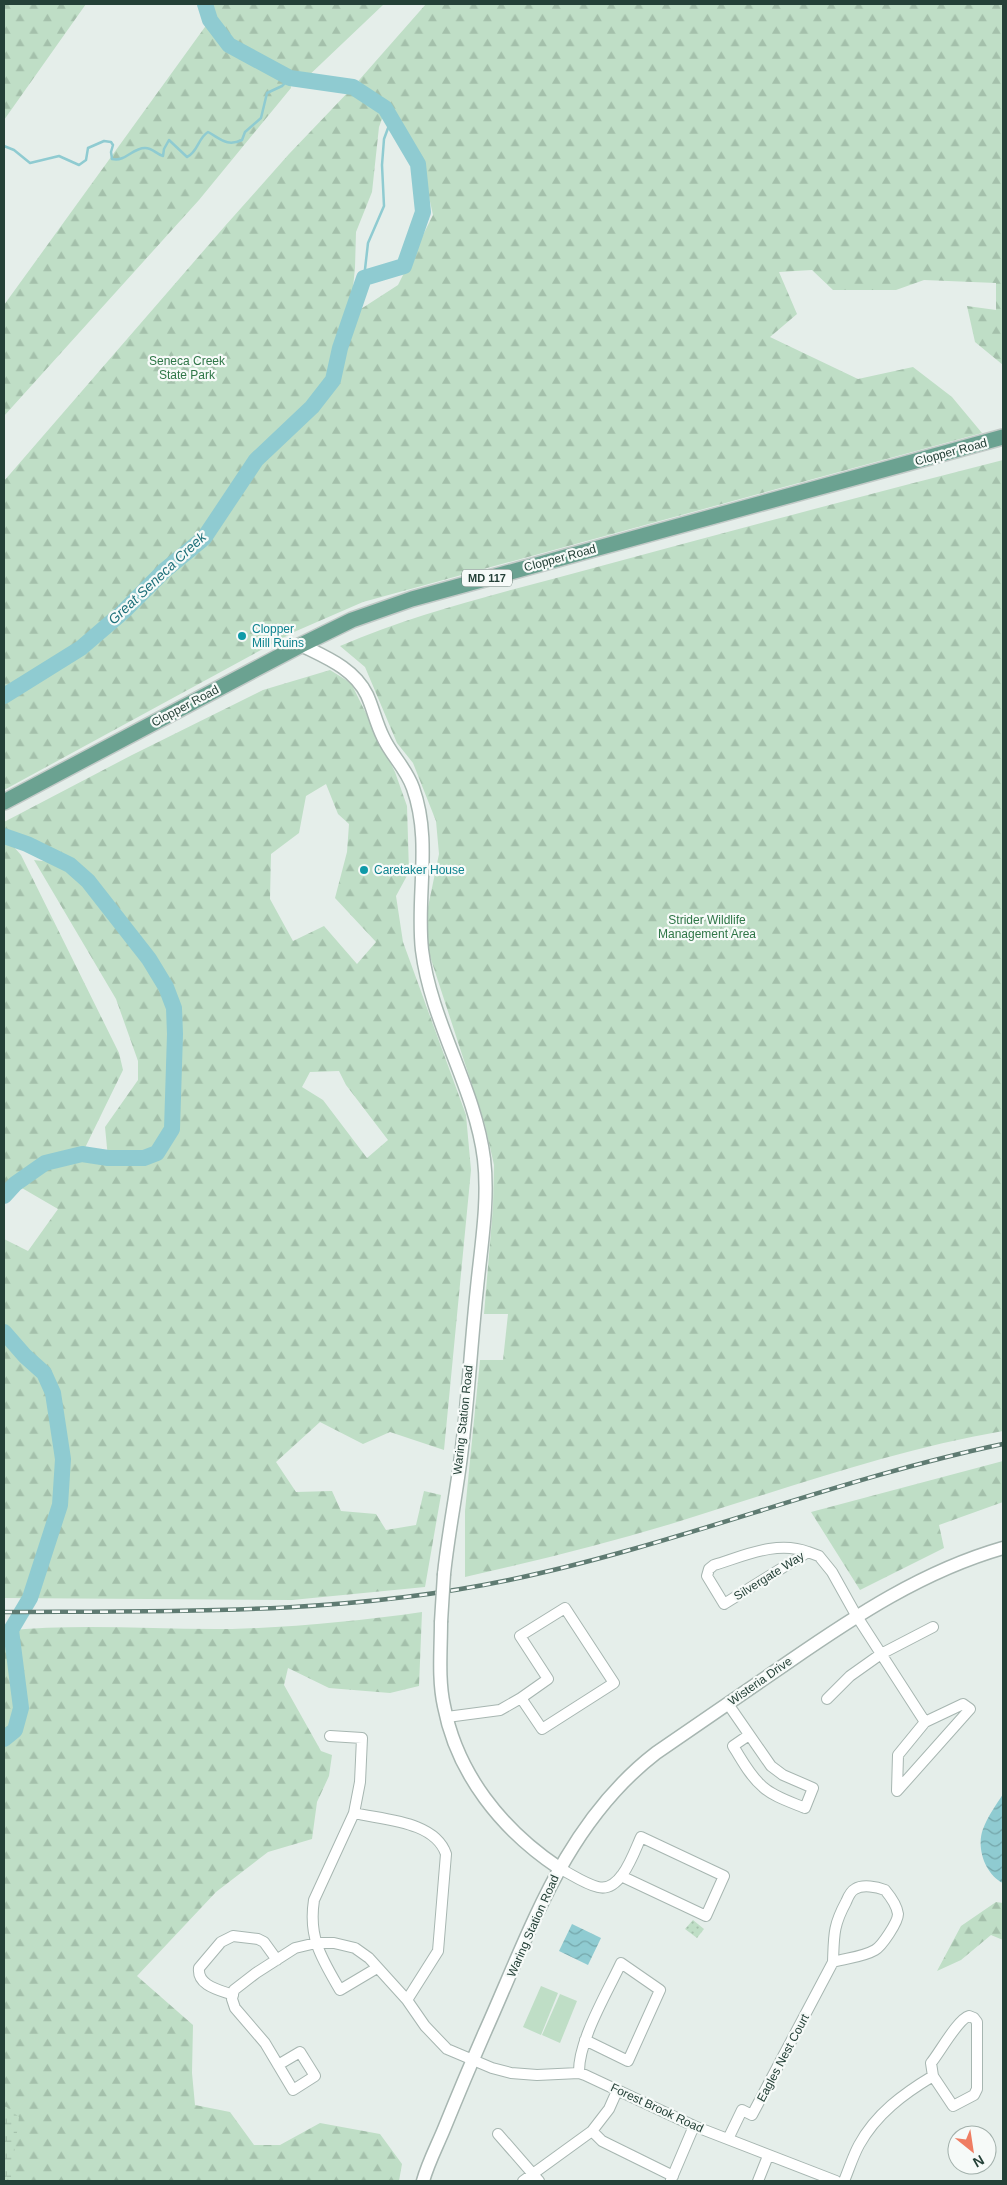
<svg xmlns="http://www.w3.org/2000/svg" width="1007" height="2185" viewBox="0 0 1007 2185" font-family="Helvetica,sans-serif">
	<defs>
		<pattern id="grass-dots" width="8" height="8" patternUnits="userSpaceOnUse" patternTransform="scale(1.25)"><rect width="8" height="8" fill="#bfdec6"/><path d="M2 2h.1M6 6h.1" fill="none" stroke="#a4c0ab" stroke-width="1.8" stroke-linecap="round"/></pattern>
		<pattern id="forest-firs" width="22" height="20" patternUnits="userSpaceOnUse" patternTransform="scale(1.25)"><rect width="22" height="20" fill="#bfdec6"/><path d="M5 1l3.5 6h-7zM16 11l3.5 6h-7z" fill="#a4c0ab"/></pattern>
		<pattern id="wetland-marsh" width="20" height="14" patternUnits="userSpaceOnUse" patternTransform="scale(1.25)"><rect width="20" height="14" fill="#bfdec6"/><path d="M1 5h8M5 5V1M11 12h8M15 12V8" fill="none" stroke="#a4c0ab"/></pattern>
		<pattern id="water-waves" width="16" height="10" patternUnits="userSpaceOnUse" patternTransform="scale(1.25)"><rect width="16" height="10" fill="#8fcbd1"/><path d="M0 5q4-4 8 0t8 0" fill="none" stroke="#75a6aa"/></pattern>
	</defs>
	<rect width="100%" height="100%" fill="#e5eeea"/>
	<path fill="url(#grass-dots)" d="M693 1920 704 1929 697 1938 685 1929Z"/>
	<path fill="url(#forest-firs)" fill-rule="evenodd" d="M4 4H86L4 120Z
		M205 4H384L303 81 290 79 291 88 199 200 4 416V305L210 20Z
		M426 4H1003V365L975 342 967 306 996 310V283L924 280 896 290H833L812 270 779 272 797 314 770 337 858 379 913 367 952 397 982 433 363 602 294 632 4 790V481L225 226 289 154 353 87ZM386 108 416 149 423 170 433 215 398 285 350 316 355 268 356 232 372 192 379 127Z
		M1003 460V1431C892 1450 782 1490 674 1523 605 1544 535 1561 465 1577V1511L480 1360H503L508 1314H484L493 1207 494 1165 485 1125 426 944 428 907 439 854 436 821 413 763 397 743 365 667 340 646C424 610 513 590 601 566 735 530 869 494 1003 460Z
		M330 670 351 683 395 772 407 806 409 872 396 896 403 942 466 1115 471 1170 444 1450 390 1432 363 1444 320 1422 276 1462 296 1492 332 1491 341 1511 376 1514 386 1530 416 1525 424 1491 441 1495 425 1587 292 1600 4 1598V1239L28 1251 58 1209 15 1184 4 1196V822L132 755 263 690ZM326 784 338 814 349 824 347 852 335 898 376 942 357 964 324 926 293 941 270 899 271 854 299 833 306 796ZM6 838 27 844 68 864 34 860 116 999 138 1061V1080L105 1127 108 1158 82 1154 123 1070 119 1053 21 855ZM339 1071 346 1085 388 1140 367 1158 323 1100 302 1087 310 1072Z
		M1003 1461V1502L939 1525 944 1548 860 1590 811 1512Z
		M422 1612 419 1686 390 1693 329 1688 288 1668 284 1685 321 1751 332 1755 329 1776 317 1802 312 1839 268 1852 216 1892 137 1976 193 2025 192 2073 195 2105 230 2112 254 2145H280L320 2123 380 2134 402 2164 399 2181H4V1631C80 1623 156 1630 232 1629 296 1627 359 1621 422 1612Z
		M996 1902 1003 1903V1940L991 1935 961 1960 937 1971 961 1926Z"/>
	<path fill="url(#wetland-marsh)" d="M4 2105 19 2117 11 2178 4 2181Z"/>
	<path fill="#bfdec6" d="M541 1986 558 1993 541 2035 523 2027Z
		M560 1994 577 2001 560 2043 542 2035Z"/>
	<path fill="url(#water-waves)" d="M1003 1794V1883C985 1874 976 1848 983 1829 988 1816 996 1805 1003 1794Z
		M572 1924 601 1938 588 1965 559 1951Z"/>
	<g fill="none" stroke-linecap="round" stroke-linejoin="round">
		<path stroke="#8fcbd1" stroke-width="2.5" d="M4 146 14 150 30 163 59 156 79 165 86 160 88 148 104 141 111 142 113 145 111 152 112 159C126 162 132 148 145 148 153 148 156 154 163 156L164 149 169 140 187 157C198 152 198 138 208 132 221 139 227 147 242 140L245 132 261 118 267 93 282 86 290 78
			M364 278 368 243 384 206 382 165 384 139 391 120"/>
		<path stroke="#8fcbd1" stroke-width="16" d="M4 696 81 648 123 612 165 570 204 538 256 460 312 407 333 380 340 348 364 278 404 266 423 212 418 164 385 108 353 87 290 78 229 45 210 20 205 4
			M4 836 27 844 70 865 88 881 149 959 166 987 174 1008 175 1034 172 1129 157 1153 144 1158H108L82 1154 45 1163 15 1184 4 1196
			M4 1332 25 1356 44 1373 53 1393 63 1459 60 1505 30 1598 11 1630 21 1708 15 1730 4 1739"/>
		<g stroke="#a7b6b1" stroke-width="12">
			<path id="minor" d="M808 1552C777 1540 744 1556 714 1565L709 1569 707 1576 724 1604 808 1552 819 1556 832 1572 856 1615 925 1722 963 1704 970 1709 897 1791 898 1755 925 1722
				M827 1699 850 1676 881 1654 933 1627
				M728 1704 771 1766 783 1775 813 1788 805 1808C791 1802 774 1797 763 1787 750 1776 742 1760 733 1746L749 1735
				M447 1717 500 1710 521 1698 542 1729 614 1683 565 1608 520 1636 548 1679 521 1698
				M330 1736 362 1738 360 1782 354 1813 314 1900C308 1938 322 1959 340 1990L377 1968
				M354 1813C384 1820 435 1821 446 1854L438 1951 407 2000
				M559 1868C571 1874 585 1884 598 1887 621 1893 634 1852 641 1837L724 1876 706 1916 621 1876
				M233 1995C220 1990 197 1986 199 1968L221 1942 233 1936 258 1939 264 1942 277 1960
				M969 2016 974 2018 977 2022V2089L974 2095 953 2106 933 2076 931 2063C940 2052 958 2019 969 2016Z
				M278 2065 300 2052 315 2076 293 2090 265 2043 235 2008 232 1999 234 1990 256 1973 295 1948 316 1943H334L355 1948 369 1958 407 2000 425 2026 447 2049 492 2068 511 2073 537 2075 579 2073 585 2075 694 2126 836 2181
				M579 2073C578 2041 607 1993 621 1963L660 1990 628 2061 585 2040
				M592 2131 602 2141 673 2176
				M498 2134 539 2181
				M728 2139 742 2110 752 2115 833 1962C847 1958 863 1957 875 1950 882 1946 898 1922 898 1914 897 1906 890 1896 885 1890 877 1887 863 1884 855 1889 851 1891 848 1897 846 1902 833 1926 834 1935 833 1962
				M671 2180 694 2126
				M523 2181 592 2131 609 2109 617 2091
				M758 2181 768 2156
				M844 2181C849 2169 853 2156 859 2145 876 2114 903 2094 933 2076"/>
		</g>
		<g stroke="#a7b6b1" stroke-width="15">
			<path id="tertiary" d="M301 645C325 657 354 668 367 695 373 708 376 723 383 737 391 755 406 768 413 788 432 841 416 896 422 950 431 1023 475 1087 484 1159 489 1201 481 1246 477 1288 471 1344 468 1401 461 1456 456 1496 448 1535 444 1574
				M441 1622C441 1650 438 1679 444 1706 457 1774 502 1830 559 1868
				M423 2181C428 2163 437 2146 444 2129 457 2097 470 2066 484 2034 530 1932 564 1824 656 1753 699 1723 743 1693 787 1663 855 1616 923 1571 1003 1548"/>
		</g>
		<g stroke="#c2cac7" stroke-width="18">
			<path id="primary" d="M4 802 301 645 352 620 412 599 1003 437"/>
		</g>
		<use href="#minor" stroke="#fff" stroke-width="10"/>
		<use href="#tertiary" stroke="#fff" stroke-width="12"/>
		<use href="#primary" stroke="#6ba291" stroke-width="15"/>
		<g stroke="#5f7b72" stroke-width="4.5">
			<path id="rail" d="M4 1612C173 1611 342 1615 509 1580 677 1545 836 1479 1003 1444"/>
		</g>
		<use href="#rail" stroke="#f6faf8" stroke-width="2.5" stroke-dasharray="8" stroke-linecap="butt"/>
		<g stroke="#a7b6b1" stroke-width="15" stroke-linecap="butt">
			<path id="tertiary-bridge" d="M441 1622 444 1574"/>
		</g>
		<use href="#tertiary-bridge" stroke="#fff" stroke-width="12"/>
	</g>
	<g fill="#0f9aa8" stroke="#f6faf8" stroke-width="2">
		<circle cx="242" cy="636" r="5"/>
		<circle cx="364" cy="870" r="5"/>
	</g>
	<g text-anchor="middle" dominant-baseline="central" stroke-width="4.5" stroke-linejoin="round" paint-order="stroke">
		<rect fill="#f6faf8" stroke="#637871" stroke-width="1" x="462" y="569.5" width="50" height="17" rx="4"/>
		<g font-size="11" font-weight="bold" fill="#244037">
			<text x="487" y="578">MD 117</text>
		</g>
		<g font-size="12" fill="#2f7647" stroke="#f6faf8">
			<text x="187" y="361">Seneca Creek<tspan x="187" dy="14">State Park</tspan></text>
			<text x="707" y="920">Strider Wildlife<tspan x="707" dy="14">Management Area</tspan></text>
		</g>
		<g font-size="12" fill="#244037" stroke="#f6faf8">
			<text transform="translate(951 452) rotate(-15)">Clopper Road</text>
			<text transform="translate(560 558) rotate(-15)">Clopper Road</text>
			<text transform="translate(185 706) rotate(-28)">Clopper Road</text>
			<text transform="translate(463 1420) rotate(-84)">Waring Station Road</text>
			<text transform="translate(769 1576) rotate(-32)">Silvergate Way</text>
			<text transform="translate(760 1681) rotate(-35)">Wisteria Drive</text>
			<text transform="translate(533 1926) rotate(-66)">Waring Station Road</text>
			<text transform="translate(783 2058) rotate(-62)">Eagles Nest Court</text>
			<text transform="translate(657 2108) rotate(25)">Forest Brook Road</text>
		</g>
		<g font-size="12" fill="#0d838f" stroke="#f6faf8" text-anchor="start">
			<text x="252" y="629">Clopper<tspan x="252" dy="14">Mill Ruins</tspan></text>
			<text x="374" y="870">Caretaker House</text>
		</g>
		<g font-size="14" font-style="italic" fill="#1f717b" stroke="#f6faf8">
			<text transform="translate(157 578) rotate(-43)">Great Seneca Creek</text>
		</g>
	</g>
	<rect width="1007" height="2185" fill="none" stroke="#244037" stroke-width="10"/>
	<g transform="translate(972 2150) rotate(150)"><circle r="24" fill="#f6faf8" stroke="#a2b0ab"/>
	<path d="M0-4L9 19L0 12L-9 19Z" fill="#ef7d62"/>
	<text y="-8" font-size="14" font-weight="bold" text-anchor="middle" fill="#244037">N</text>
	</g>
</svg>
